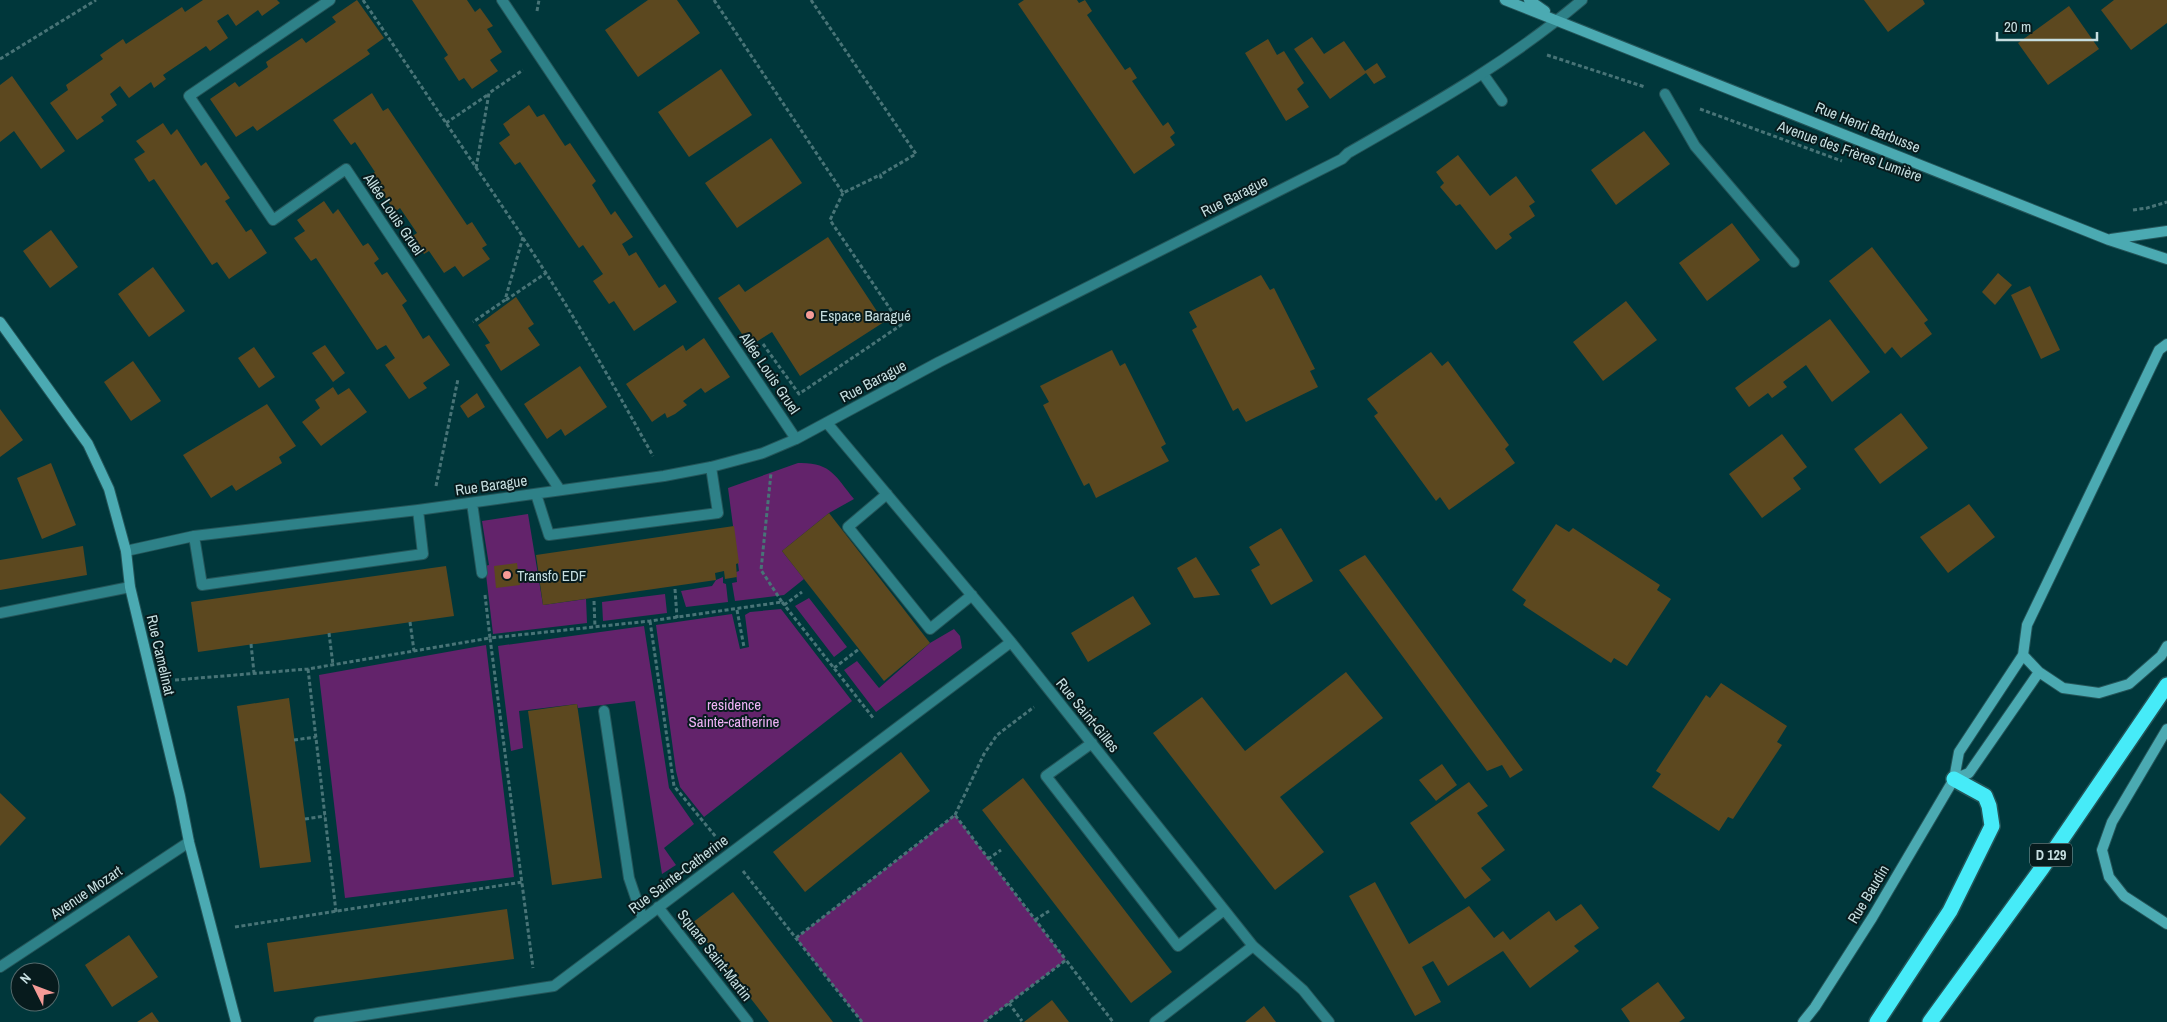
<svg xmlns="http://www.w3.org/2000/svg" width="2167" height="1022" viewBox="0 0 2167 1022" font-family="'Archivo Narrow',sans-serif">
	<rect width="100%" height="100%" fill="#00373b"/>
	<path fill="#63236b" d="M798 463C831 462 835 476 854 499L829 513 782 551 804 579 784 595 735 601 732 583 737 582 736 572 739 571 728 488Z
		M528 514 543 605 586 599 587 623 493 634 485 566 489 565 482 521Z
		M723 577V583L726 584 728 602 686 607 681 591 712 586 716 580Z
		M665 594 667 613 603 621 602 602Z
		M809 598 847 647 834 657 795 606Z
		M781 609 852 701 704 817 680 787 676 771 656 625 732 614 740 649 749 647 745 615 750 612Z
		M644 626 669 788 694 824 664 848 676 865 662 874 635 701 578 708 577 704 519 711 523 748 511 751 498 646Z
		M954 629 960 636 962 648 876 712 844 670 857 661 879 688 930 643Z
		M486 645 514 877 345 898 319 675Z
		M955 815 1066 960 984 1022H862L796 938Z"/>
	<path fill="#5c481f" d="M203 0H277L280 3 262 16 258 10 236 26 228 14 217 21 228 38 210 51 206 46 163 75 166 79 154 88 151 82 129 98 120 86 110 94 117 105 101 117 104 121 77 140 50 103 68 90 66 85 103 59 100 55 123 39 126 44 182 7 185 12Z
		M357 0 384 38 367 50 370 54 257 131 253 126 236 137 210 99 235 82 239 87 242 85 268 67 266 62 302 38 306 43 336 22 332 17Z
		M412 0H467L475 12 480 8 493 26 487 29 502 52 490 60 498 71 472 89 464 78 459 81 444 58 448 55Z
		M648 0H677L700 33 638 77 605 30Z
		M1024 0H1077L1079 3 1085 0 1092 11 1087 15 1125 70 1130 67 1137 78 1132 81 1163 126 1168 122 1175 133 1170 137 1175 145 1134 174 1018 4Z
		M1864 0H1923L1925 4 1888 32Z
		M2114 0H2167V23L2131 50 2101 10Z
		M2069 6 2099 49 2048 85 2018 43Z
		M1312 37 1324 54 1344 41 1365 71 1377 63 1386 77 1374 84 1366 73 1330 99 1294 49Z
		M1268 39 1277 55 1284 51 1304 83 1297 89 1309 107 1286 121 1245 53Z
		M721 69 752 115 689 157 658 112Z
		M12 76 65 151 41 169 14 131 0 142V85Z
		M372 93 383 111 388 108 467 225 472 222 487 245 482 248 490 259 463 277 455 266 444 273 429 251 424 254 411 237 417 233 400 208 395 212 370 175 375 172 355 142 351 145 333 120Z
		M529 105 537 117 544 114 565 146 570 143 596 181 592 185 611 215 615 211 633 237 622 244 629 256 636 252 659 288 665 284 677 302 634 331 614 301 609 304 593 281 603 274 583 245 579 248 520 162 515 165 499 143 510 135 503 124Z
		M163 123 171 135 177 129 201 166 206 162 230 198 225 201 246 232 251 229 267 253 229 279 217 262 212 265 154 179 149 182 134 159 145 152 136 141Z
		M1644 131 1670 164 1616 205 1591 170Z
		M771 138 802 183 737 228 705 183Z
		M1458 155 1490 196 1516 176 1535 202 1529 206 1535 216 1509 234 1512 238 1496 250 1460 204 1456 206 1440 187 1444 183 1436 172Z
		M324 201 333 214 338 209 363 246 368 243 371 247 379 259 374 263 382 275 387 272 407 301 402 305 423 339 429 335 450 365 423 383 427 388 409 399 385 365 395 358 386 345 377 350 316 258 311 261 294 238 305 231 297 220Z
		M1732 223 1760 260 1707 301 1679 263Z
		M51 230 78 267 50 288 23 251Z
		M828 237 884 322 800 376 772 332 750 346 718 298 739 284 745 292Z
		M1872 247 1928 320 1924 323 1932 334 1901 358 1892 347 1885 354 1829 281Z
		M153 267 185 311 149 337 118 294Z
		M1998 273 2012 285 1995 305 1982 292Z
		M1261 275 1270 290 1274 288 1315 369 1310 371 1318 387 1246 422 1238 408 1233 411 1192 330 1197 327 1189 312Z
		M2030 286 2060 350 2041 359 2011 295Z
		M516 297 534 324 528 328 540 345 501 371 485 345 490 343 478 325Z
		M1626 301 1657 340 1603 381 1573 342Z
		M1830 319 1870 372 1832 402 1806 365 1783 382 1787 387 1772 398 1768 393 1749 407 1735 388Z
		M704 338 730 377 705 393 701 388 683 401 687 405 675 414 667 418 665 413 652 422 626 384 683 345 686 351Z
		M325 345 345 373 333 382 312 353Z
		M254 347 275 377 259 388 238 358Z
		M1112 350 1120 366 1125 363 1166 444 1161 447 1169 461 1096 498 1089 483 1084 486 1043 405 1049 402 1040 386Z
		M1431 352 1442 366 1448 361 1509 445 1505 449 1515 463 1449 510 1440 497 1436 501 1374 416 1378 413 1367 399Z
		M133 361 161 401 131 421 104 382Z
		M580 366 607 407 565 436 561 429 547 439 524 404Z
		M333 387 338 395 349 388 367 412 321 446 302 422 320 408 315 400Z
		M477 393 485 407 468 418 460 406Z
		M267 404 296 446 279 457 282 463 236 491 232 485 211 498 183 455Z
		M0 409 23 440 0 457Z
		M1901 413 1928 448 1880 484 1854 449Z
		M1782 434 1807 467 1793 478 1801 489 1762 518 1729 474Z
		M51 463 76 525 42 539 17 478Z
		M1969 504 1995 537 1948 573 1920 537Z
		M829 513 930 643 884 681 782 551Z
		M1556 524 1569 532 1573 528 1660 585 1657 590 1671 599 1627 666 1614 658 1611 663 1523 605 1526 600 1512 590Z
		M734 526 739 563 736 564 737 577 725 579 724 571 715 573 716 580 543 605 536 555Z
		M1281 528 1313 581 1271 605 1251 570 1260 565 1249 547Z
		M83 546 87 575 0 590V560Z
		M1365 555 1523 770 1510 778 1502 765 1487 771 1339 570Z
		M1196 557 1220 595 1194 598 1177 568Z
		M517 563 520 585 496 588 494 566Z
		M446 566 454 616 198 652 191 602Z
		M1133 596 1151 624 1088 662 1071 633Z
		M1346 672 1383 718 1280 797 1324 852 1275 890 1153 733 1202 697 1245 751Z
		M1721 683 1787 726 1777 742 1782 745 1733 819 1728 817 1719 831 1652 787 1661 774 1656 771 1706 695 1710 698Z
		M289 698 311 862 260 868 237 706Z
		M577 704 602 878 552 885 528 711Z
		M901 752 930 791 805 892 773 852Z
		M1442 764 1457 785 1436 801 1419 780Z
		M1023 778 1172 972 1131 1003 982 810Z
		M1469 782 1488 806 1477 813 1505 850 1481 868 1491 880 1465 899 1410 823Z
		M0 793 26 818 0 846Z
		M1375 882 1409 944 1469 906 1494 938 1503 931 1510 940 1549 911 1556 921 1581 904 1599 928 1574 946 1579 951 1530 988 1503 951 1448 986 1433 961 1422 967 1441 1002 1415 1016 1349 896Z
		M733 892 833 1022H769L692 923Z
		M507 909 514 959 274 992 267 943Z
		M129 935 158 977 112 1007 85 965Z
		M1658 982 1685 1018 1679 1022H1630L1621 1009Z
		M1052 1000 1069 1022H1024Z
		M1264 1006 1276 1022H1245Z
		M152 1012 159 1022H137Z"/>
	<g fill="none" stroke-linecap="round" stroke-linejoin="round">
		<g stroke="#245559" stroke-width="12">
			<path id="lane" d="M1483 74 1502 101
				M1665 94 1695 146 1794 262"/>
		</g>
		<g stroke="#245559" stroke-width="12">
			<path id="street" d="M330 0 189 96 273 220 346 169 560 490
				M502 0 796 439
				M827 423 1011 642 1253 946 1303 990 1329 1022
				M536 494 549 535 718 513 711 467
				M887 494 848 527 930 629 972 595
				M472 503 482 573
				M194 536 202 585 423 554 418 510
				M126 551 194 536 418 510 664 476 711 467 763 453 796 439 939 362 1342 159 1348 153C1430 106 1509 62 1582 0
				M0 613 130 587
				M604 711 629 878 643 919
				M1092 743 1046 776 1178 946 1224 910
				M658 907 748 1022
				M0 967 189 842
				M319 1022 554 986 1011 642
				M1155 1022 1253 946"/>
		</g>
		<g stroke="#245559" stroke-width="12">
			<path id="secondary" d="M1505 0 2109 240 2167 259
				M1529 0 1545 11
				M2111 239 2167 231
				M0 322 88 444 109 489 126 551 130 587 180 796 189 842 236 1022
				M2023 655 2039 672 2063 688 2099 693 2129 684 2161 656 2167 646
				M2167 729 2112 822 2102 850 2109 877 2124 896 2167 924
				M1954 779 1969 773 2039 672
				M1803 1022 1815 1007 1872 918 1954 779 1959 752 2023 655 2027 625 2159 350 2167 344"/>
		</g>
		<g stroke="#245559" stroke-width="18">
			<path id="highway" d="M1877 1022 1950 911 1992 826 1989 806 1985 796 1954 779
				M1930 1022 2042 868 2167 685"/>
		</g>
		<path stroke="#487477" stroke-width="3" stroke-dasharray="4 2.5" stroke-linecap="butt" d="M363 0 523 237 505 300 473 322
			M714 0 843 193 880 175 882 180
			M811 0 916 154 880 175
			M537 11 539 0
			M1547 55 1645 87
			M0 59 96 0
			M1700 109 1842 161
			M446 123 489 94
			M476 168 489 93 523 70
			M2133 210 2147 208 2167 202
			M523 238C570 308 612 382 653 456
			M506 300 546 273
			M763 344 799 394 901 325 830 220 843 193
			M436 486 458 379
			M675 589 677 618
			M485 595 490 638 650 621 782 602 761 570 771 473
			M594 601 595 627
			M782 602 874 719
			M784 605 802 592
			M737 610 744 647
			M650 621 674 786 716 837
			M410 622 414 651
			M329 633 333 665
			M251 644 254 673
			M834 668 859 649
			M308 669 336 912
			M175 680 308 669 490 638 533 968
			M294 740 316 737
			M955 815 984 754 997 735 1034 707
			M305 819 325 816
			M988 859 1001 850
			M743 871 862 1022
			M1035 920 1049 911
			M235 927 523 882
			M796 938 955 815 1066 960
			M1009 1003 1022 1021
			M984 1022 1066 960 1113 1022"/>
		<use href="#lane" stroke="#2e8188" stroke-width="10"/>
		<use href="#street" stroke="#2e8188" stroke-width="10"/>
		<use href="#secondary" stroke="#4baab2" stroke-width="10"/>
		<use href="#highway" stroke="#46ebf8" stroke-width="15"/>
	</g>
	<g fill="#f59b97" stroke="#071b1d" stroke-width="2">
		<circle cx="810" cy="315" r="5"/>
		<circle cx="507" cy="575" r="5"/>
	</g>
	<g text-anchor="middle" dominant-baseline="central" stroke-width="4" stroke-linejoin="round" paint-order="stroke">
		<rect fill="#071b1d" stroke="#8da4a6" stroke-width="1" x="2030" y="843.5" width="42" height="23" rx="4"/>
		<g font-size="14" font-weight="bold" fill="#c6dee0">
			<text x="2051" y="855">D 129</text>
		</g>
		<g font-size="15" fill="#c6dee0" stroke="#071b1d">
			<text transform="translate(1868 127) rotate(22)">Rue Henri Barbusse</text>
			<text transform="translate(1850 151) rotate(20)">Avenue des Frères Lumière</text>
			<text transform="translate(1234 196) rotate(-27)">Rue Barague</text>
			<text transform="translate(394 214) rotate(56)">Allée Louis Gruel</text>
			<text transform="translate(770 373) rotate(56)">Allée Louis Gruel</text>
			<text transform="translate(873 381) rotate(-28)">Rue Barague</text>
			<text transform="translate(491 485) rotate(-8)">Rue Barague</text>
			<text transform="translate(161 655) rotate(77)">Rue Camelinat</text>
			<text transform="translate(1088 715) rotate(51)">Rue Saint-Gilles</text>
			<text transform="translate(678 874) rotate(-37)">Rue Sainte-Catherine</text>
			<text transform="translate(86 892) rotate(-34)">Avenue Mozart</text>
			<text transform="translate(1868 894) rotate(-59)">Rue Baudin</text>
			<text transform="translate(715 955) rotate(52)">Square Saint-Martin</text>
		</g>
		<g font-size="15" fill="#c6dee0" stroke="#071b1d" text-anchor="start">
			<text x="820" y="315">Espace Baragué</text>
			<text x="517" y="575">Transfo EDF</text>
		</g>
		<g font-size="15" fill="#efb2f6" stroke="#071b1d">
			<text x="734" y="704">residence<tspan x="734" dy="17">Sainte-catherine</tspan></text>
		</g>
	</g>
	<g transform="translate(35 987) rotate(312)"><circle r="24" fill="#071b1d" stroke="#53696b"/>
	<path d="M0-4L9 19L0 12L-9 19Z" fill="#f59b97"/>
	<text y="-8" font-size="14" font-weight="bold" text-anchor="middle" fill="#c6dee0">N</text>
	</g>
	<path d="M1997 32v8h100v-8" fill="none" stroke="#c6dee0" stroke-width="2.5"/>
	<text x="2004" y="32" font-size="15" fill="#c6dee0" stroke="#071b1d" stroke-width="4" paint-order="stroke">20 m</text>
</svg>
